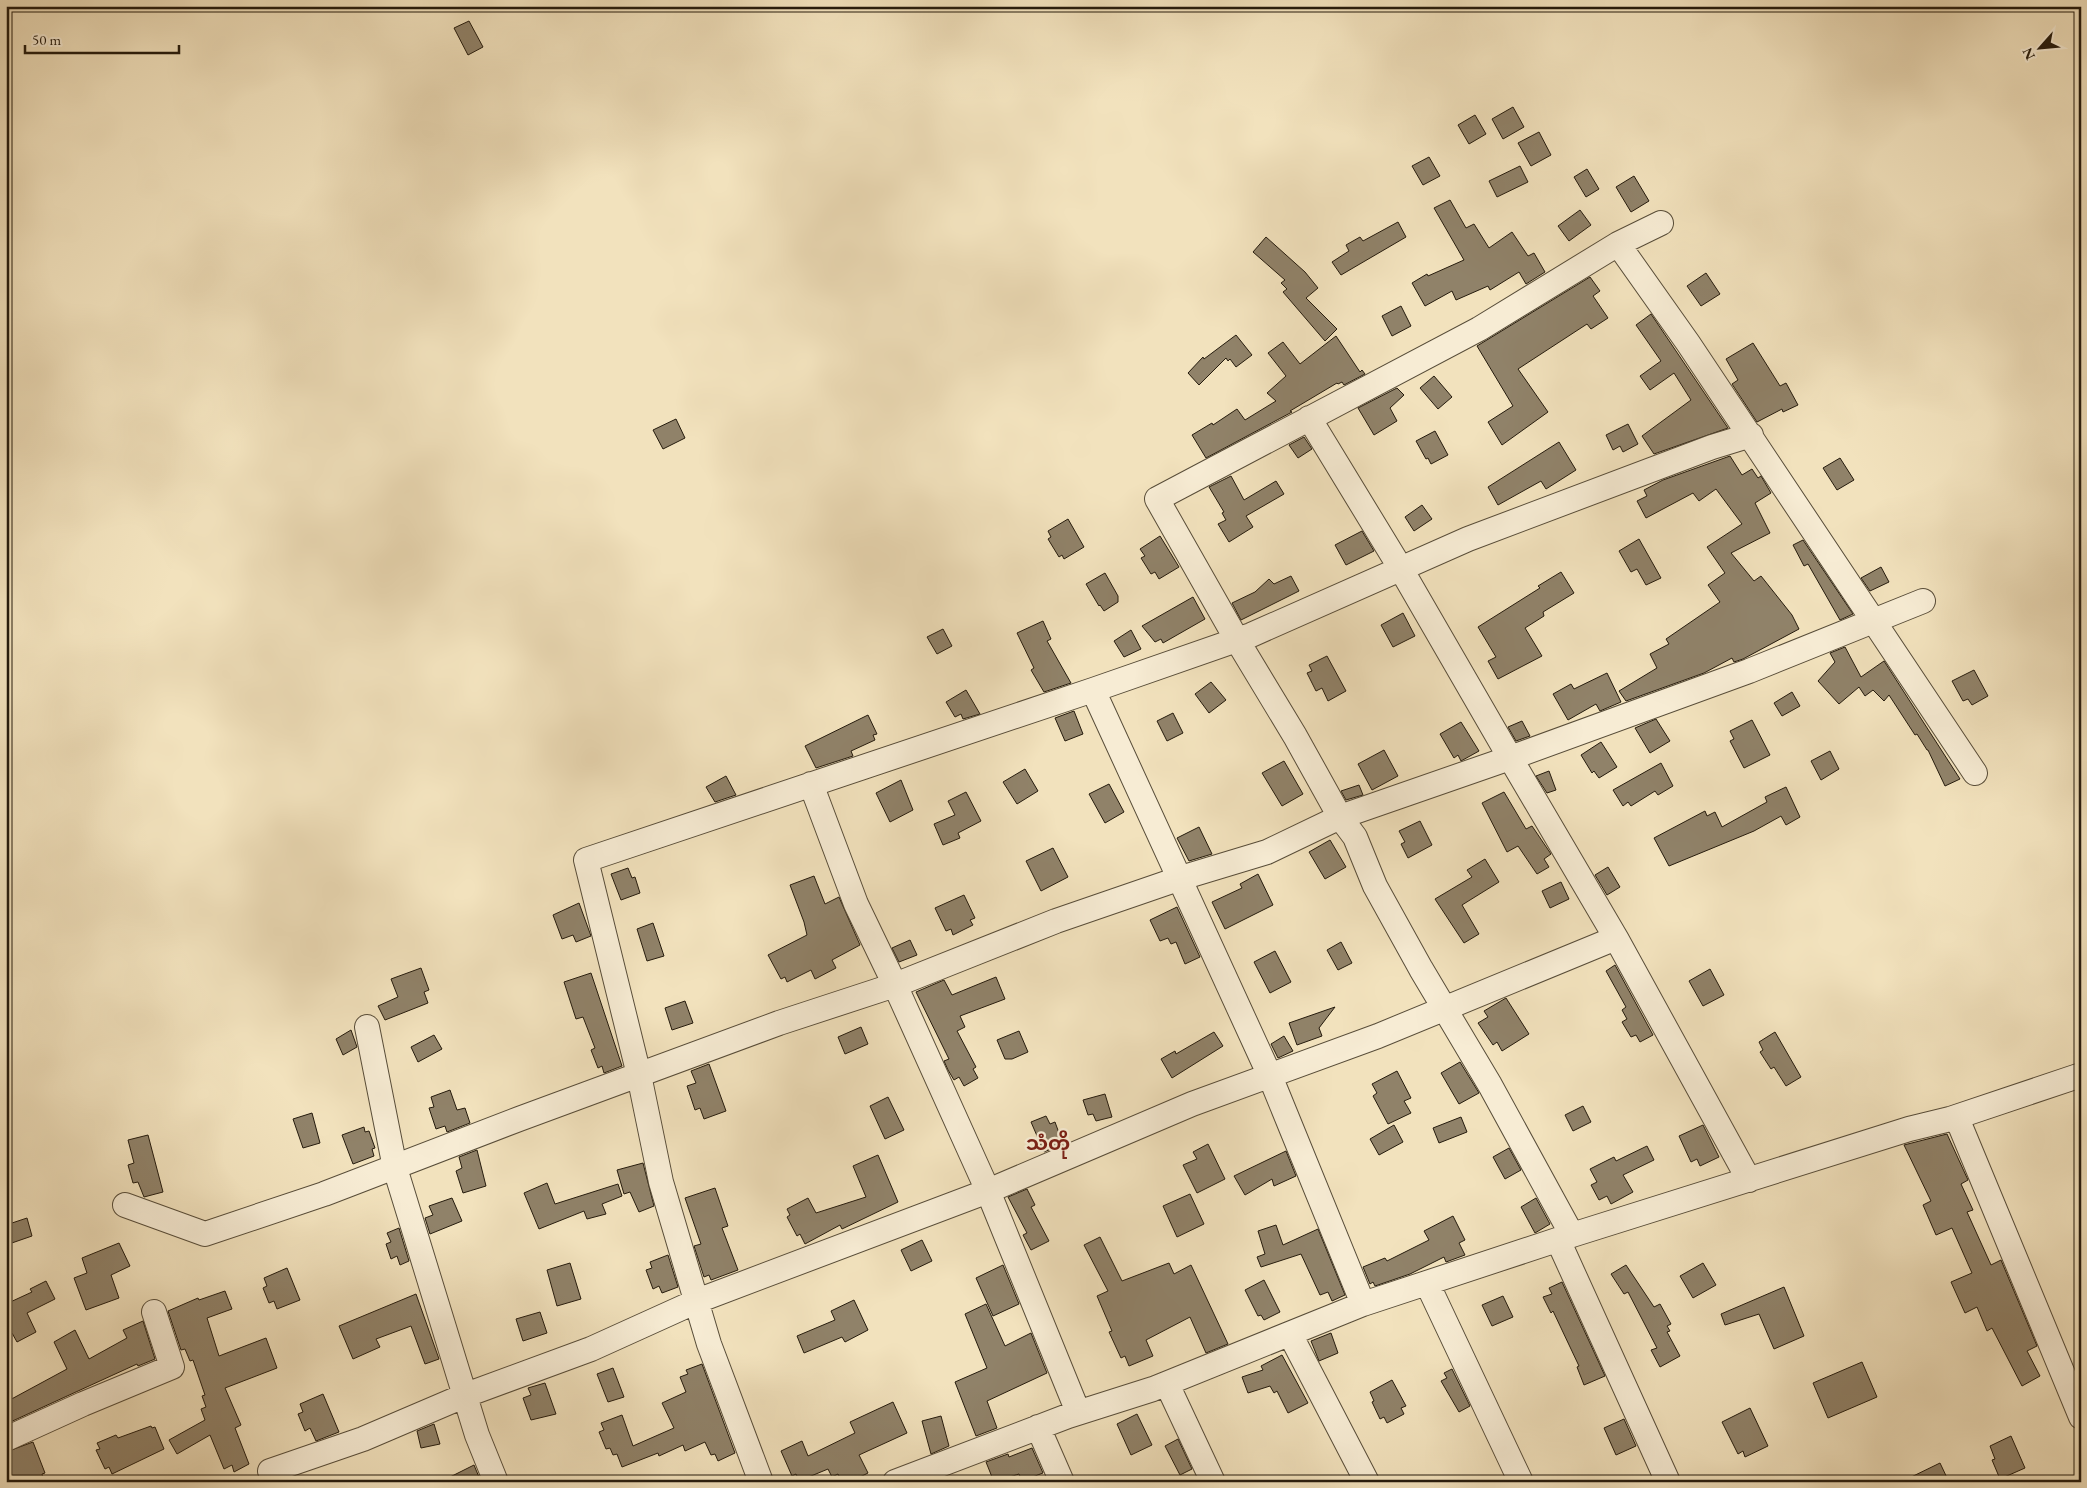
<svg xmlns="http://www.w3.org/2000/svg" width="2087" height="1488" viewBox="0 0 2087 1488" font-family="'EB Garamond','Noto Sans Myanmar',serif">
	<rect width="100%" height="100%" fill="#f2e2bd"/>
	<filter id="stains"><feTurbulence type="fractalNoise" baseFrequency=".004" numOctaves="4"/><feColorMatrix values="0 0 0 0 .2 0 0 0 0 .09 0 0 0 0 .02 0 0 0 .5 -.17"/></filter>
	<radialGradient id="worn" r=".72"><stop offset=".6" stop-color="#630" stop-opacity="0"/><stop offset="1" stop-color="#630" stop-opacity=".3"/></radialGradient>
	<path fill="#908269" stroke="#251b0d" d="M469 21 483 47 468 55 454 28Z
		M1513 107 1524 127 1503 139 1492 119Z
		M1475 115 1486 134 1469 144 1458 125Z
		M1539 132 1551 155 1531 166 1518 143Z
		M1429 157 1440 176 1423 185 1412 166Z
		M1520 166 1528 182 1497 197 1489 181Z
		M1587 169 1599 189 1586 197 1574 177Z
		M1634 176 1649 201 1631 212 1616 187Z
		M1450 200 1466 228 1474 224 1489 248 1512 232 1528 256 1534 253 1545 272 1526 284 1519 272 1490 290 1488 286 1456 300 1452 291 1425 306 1412 283 1427 274 1428 276 1464 260 1434 208Z
		M1580 210 1591 225 1569 241 1558 226Z
		M1398 222 1406 237 1341 275 1332 262 1349 251 1346 245 1360 237 1363 241Z
		M1266 237 1305 272 1318 288 1306 298 1337 329 1325 341 1283 292 1287 289 1281 283 1285 280 1253 252Z
		M1706 273 1720 294 1701 306 1687 286Z
		M1590 277 1600 291 1593 296 1608 318 1591 329 1587 324 1518 369 1548 412 1502 445 1488 422 1513 406 1477 346Z
		M1401 306 1411 326 1392 336 1382 316Z
		M1651 314 1728 428 1654 454 1642 436 1691 400 1674 373 1650 390 1640 376 1661 361 1636 325Z
		M1236 335 1252 355 1236 367 1230 359 1228 361 1226 358 1199 385 1188 373 1203 357 1204 359Z
		M1336 336 1360 372 1362 370 1365 374 1344 385 1342 382 1338 384 1337 383 1290 411 1292 412 1206 458 1192 435 1212 423 1213 425 1237 409 1245 420 1276 401 1267 393 1286 376 1268 353 1283 342 1300 364Z
		M1753 343 1780 386 1786 383 1798 405 1783 412 1782 409 1757 422 1732 384 1738 380 1726 359Z
		M1434 376 1452 397 1438 409 1420 388Z
		M1397 388 1404 395 1390 408 1397 421 1374 435 1358 408Z
		M676 419 685 438 663 449 653 430Z
		M1628 424 1638 444 1623 452 1620 446 1613 450 1606 435Z
		M1435 431 1448 455 1431 464 1428 458 1426 459 1416 441Z
		M1304 437 1312 449 1298 458 1289 445Z
		M1559 442 1576 470 1546 489 1541 481 1498 505 1488 487Z
		M1730 456 1742 475 1752 469 1758 478 1761 476 1771 493 1755 503 1770 533 1731 553 1754 581 1761 576 1792 615 1799 629 1743 659 1734 662 1732 658 1704 673 1626 701 1619 691 1657 668 1650 654 1669 644 1666 639 1720 602 1708 585 1725 573 1707 547 1742 524 1716 489 1699 501 1693 493 1646 518 1637 501 1647 496 1644 490 1663 480Z
		M1840 458 1854 480 1837 490 1823 468Z
		M1231 476 1244 500 1276 481 1284 494 1246 516 1253 527 1229 542 1218 524 1226 520 1222 513 1224 512 1209 487Z
		M1422 505 1432 519 1414 531 1405 517Z
		M1068 519 1084 547 1064 559 1062 555 1059 557 1048 539 1051 537 1048 531Z
		M1362 531 1374 551 1346 565 1335 545Z
		M1160 536 1179 567 1159 579 1155 572 1151 574 1141 558 1145 556 1140 549Z
		M1639 539 1661 578 1646 585 1637 569 1631 572 1619 551Z
		M1803 540 1853 614 1840 620 1808 564 1804 566 1793 545Z
		M1881 567 1889 582 1870 591 1861 578Z
		M1561 572 1574 593 1543 612 1544 616 1525 628 1542 656 1498 679 1488 661 1496 657 1478 627 1540 588 1538 586Z
		M1105 573 1118 596V602L1104 611 1100 605 1099 606 1086 584Z
		M1291 576 1299 591 1241 620 1232 603 1255 592 1269 579 1274 584Z
		M1193 597 1205 619 1163 643 1161 639 1155 642 1142 626Z
		M1403 613 1415 636 1393 647 1381 625Z
		M1043 621 1051 639 1047 641 1071 683 1044 692 1031 670 1034 668 1017 633Z
		M943 629 952 646 937 654 927 637Z
		M1131 630 1141 649 1124 657 1114 641Z
		M1845 647 1861 677 1884 661 1960 779 1945 786 1928 750H1927L1917 734 1915 735 1889 695 1884 701 1873 690 1865 696 1859 687 1839 704 1818 681 1835 662 1830 653Z
		M1327 656 1346 691 1328 701 1322 688 1316 691 1307 673 1312 671 1309 665Z
		M1974 670 1988 696 1972 705 1968 699 1963 701 1952 681Z
		M1607 673 1621 702 1600 711 1596 704 1568 720 1553 694 1571 684 1574 689Z
		M1211 682 1226 700 1209 713 1195 694Z
		M966 690 980 714 963 719 961 714 955 717 946 702Z
		M1792 692 1800 706 1782 716 1774 703Z
		M1074 711 1083 734 1065 741 1055 718Z
		M1173 713 1183 733 1167 741 1157 721Z
		M868 715 877 734 873 735 875 740 851 751 853 756 816 768 805 746Z
		M1656 719 1670 741 1650 753 1635 728Z
		M1752 720 1770 755 1744 768 1730 741 1734 739 1730 731Z
		M1522 721 1530 736 1516 741 1508 727Z
		M1461 722 1479 751 1461 761 1458 755 1454 758 1440 734Z
		M1601 742 1617 767 1599 778 1594 771 1592 773 1581 755Z
		M1384 750 1398 776 1372 790 1358 764Z
		M1830 751 1839 769 1821 780 1811 761Z
		M1284 761 1303 794 1282 806 1262 773Z
		M1661 763 1673 786 1658 795 1655 791 1631 806 1628 802 1623 806 1613 790Z
		M1025 769 1038 791 1017 804 1003 782Z
		M1549 771 1556 790 1547 793 1536 776Z
		M726 776 736 795 715 802 706 787Z
		M901 780 913 810 890 822 876 793Z
		M1109 784 1124 812 1105 823 1089 794Z
		M1359 785 1363 795 1346 800 1341 791Z
		M1786 787 1800 817 1786 825 1781 816 1754 831 1669 866 1654 838 1705 811 1707 816 1715 812 1722 827 1767 802 1765 797Z
		M966 792 981 821 958 833 960 838 943 845 934 824 955 815 948 801Z
		M1504 792 1526 829 1532 826 1551 854 1544 859 1549 867 1537 874 1518 846 1507 852 1482 803Z
		M1420 821 1432 845 1408 858 1401 844 1405 842 1399 831Z
		M1199 827 1212 854 1189 861 1177 838Z
		M1330 840 1346 867 1325 879 1309 852Z
		M1053 848 1068 877 1041 891 1026 861Z
		M1485 859 1499 882 1462 905 1479 934 1464 943 1435 899 1472 877 1467 870Z
		M1608 867 1620 887 1607 895 1595 875Z
		M628 868 632 878 635 877 640 893 621 900 611 874Z
		M1258 874 1273 905 1225 929 1212 902 1242 888 1240 884Z
		M814 876 825 904 839 897 860 945 832 960 836 968 815 979 811 970 787 982 785 977 781 979 768 955 807 935 804 922 790 885Z
		M1561 882 1569 899 1550 908 1542 891Z
		M964 895 975 918 970 920 973 925 953 935 951 929 946 931 935 908Z
		M579 903 591 936 576 942 573 935 562 939 553 915Z
		M1177 907 1200 957 1185 964 1176 942 1171 944 1168 938 1160 941 1150 920Z
		M653 923 664 956 647 961 637 929Z
		M910 940 917 955 899 962 892 948Z
		M1341 942 1352 963 1338 970 1327 950Z
		M1275 951 1291 982 1270 993 1254 962Z
		M1615 965 1653 1035 1640 1042 1636 1035 1631 1037 1622 1022 1627 1019 1622 1010 1626 1007 1606 971Z
		M421 968 429 990 424 992 428 1003 385 1020 378 1006 398 997 391 979Z
		M1710 969 1724 995 1703 1006 1689 981Z
		M591 973 622 1066 604 1073 602 1066 598 1068 591 1050 595 1048 583 1017 576 1019 564 982Z
		M996 977 1005 999 960 1016 965 1027 957 1031 976 1067 973 1069 978 1078 964 1086 959 1077 954 1080 948 1070 944 1061 949 1059 916 992 944 980 952 995Z
		M1506 998 1529 1034 1502 1051 1497 1042 1493 1045 1478 1023 1488 1017 1484 1011Z
		M685 1001 693 1023 672 1030 665 1008Z
		M1335 1007 1319 1028 1322 1036 1297 1045 1289 1023Z
		M861 1027 868 1044 845 1054 838 1037Z
		M351 1030 357 1047 343 1055 336 1039Z
		M1019 1031 1028 1052 1012 1059H1005L997 1040Z
		M1214 1032 1223 1046 1172 1078 1161 1059 1175 1051 1176 1054Z
		M1775 1032 1801 1077 1786 1086 1774 1067 1771 1069 1760 1052 1763 1050 1759 1042Z
		M434 1035 442 1049 418 1062 411 1047Z
		M1284 1036 1293 1051 1278 1058 1271 1044Z
		M1460 1062 1479 1093 1459 1104 1441 1073Z
		M709 1064 726 1111 704 1119 700 1108 695 1110 687 1086 696 1083 691 1071Z
		M1397 1071 1411 1098 1404 1101 1411 1113 1388 1124 1373 1096 1377 1093 1372 1084Z
		M450 1090 457 1110 465 1108 470 1123 447 1132 445 1126 436 1129 429 1108 434 1107 431 1097Z
		M1105 1094 1112 1117 1096 1121 1093 1114 1088 1115 1083 1100Z
		M888 1097 904 1130 885 1139 870 1106Z
		M1583 1106 1591 1122 1573 1131 1565 1115Z
		M312 1113 320 1143 303 1148 293 1119Z
		M1046 1116 1050 1124 1055 1122 1063 1144 1044 1152 1031 1122Z
		M1461 1117 1467 1132 1439 1143 1433 1128Z
		M1394 1125 1403 1142 1379 1155 1370 1139Z
		M1703 1125 1719 1157 1700 1166 1697 1159 1691 1162 1679 1136Z
		M364 1127 365 1132 369 1131 375 1148 372 1149 374 1156 353 1164 342 1135Z
		M1947 1134 1968 1180 1961 1184 1973 1210 1967 1212 1991 1265 2001 1260 2037 1346 2027 1351 2040 1376 2022 1386 1992 1328 1987 1331 1977 1307 1965 1313 1951 1282 1972 1273 1952 1228 1936 1235 1923 1205 1931 1201 1904 1145Z
		M148 1135 163 1192 144 1197 138 1182 133 1183 128 1165 134 1163 128 1140Z
		M1208 1144 1225 1179 1197 1193 1183 1165 1197 1159 1193 1152Z
		M1647 1146 1654 1160 1623 1175 1633 1192 1611 1204 1607 1196 1599 1200 1591 1185 1597 1182 1590 1169 1614 1157 1616 1161Z
		M1509 1148 1521 1170 1505 1179 1493 1157Z
		M477 1150 486 1186 463 1193 456 1171 462 1168 459 1157Z
		M1286 1151 1296 1176 1274 1186 1272 1179 1245 1195 1234 1176Z
		M878 1155 898 1202 842 1229 840 1225 805 1244 800 1234 797 1236 787 1217 790 1215 787 1209 808 1198 816 1213 866 1197 853 1166Z
		M643 1163 654 1206 639 1212 630 1192 624 1194 617 1170Z
		M547 1183 555 1204 618 1184 622 1196 602 1204 606 1214 587 1219 584 1211 539 1229 524 1193Z
		M715 1188 728 1226 722 1228 738 1270 711 1280 709 1275 704 1277 694 1246 701 1244 685 1198Z
		M1027 1189 1035 1205 1031 1207 1049 1241 1031 1250 1023 1235 1027 1233 1008 1197Z
		M1190 1194 1204 1224 1177 1237 1163 1206Z
		M452 1198 462 1221 430 1234 425 1218 433 1215 429 1206Z
		M1536 1198 1550 1224 1535 1233 1521 1207Z
		M1453 1216 1465 1240 1459 1243 1465 1255 1446 1262 1444 1257 1410 1274 1375 1286 1373 1282 1370 1284 1363 1267 1385 1258 1387 1261 1429 1240 1424 1231Z
		M27 1218 32 1236 6 1245V1225Z
		M1276 1225 1283 1245 1318 1229 1345 1295 1332 1301 1328 1292 1320 1295 1301 1254 1261 1267 1257 1257 1265 1254 1258 1231Z
		M399 1228 409 1261 400 1265 397 1256 391 1259 386 1244 391 1242 387 1233Z
		M1100 1237 1122 1281 1169 1263 1174 1274 1191 1265 1228 1344 1206 1353 1190 1317 1146 1340 1153 1356 1129 1366 1125 1356 1121 1358 1109 1332 1112 1331 1097 1296 1108 1291 1084 1245Z
		M922 1240 932 1261 911 1271 901 1250Z
		M119 1243 130 1266 111 1275 119 1298 86 1310 74 1278 87 1273 82 1258Z
		M668 1255 678 1287 662 1293 659 1286 653 1289 646 1270 652 1268 650 1262Z
		M570 1263 581 1299 557 1306 547 1270Z
		M1703 1263 1716 1285 1693 1298 1680 1276Z
		M1003 1265 1019 1304 993 1316 976 1278Z
		M1626 1265 1654 1307 1660 1304 1671 1324 1667 1326 1670 1331 1667 1332 1680 1356 1660 1367 1651 1350 1657 1348 1628 1292 1624 1294 1611 1274Z
		M287 1268 300 1300 277 1309 274 1301 269 1303 263 1288 267 1286 264 1278Z
		M1264 1280 1280 1312 1264 1320 1261 1315 1258 1316 1245 1290Z
		M46 1281 55 1299 27 1313 36 1332 17 1342 12 1333 6 1336V1304L32 1292 30 1289Z
		M1562 1282 1605 1376 1584 1385 1577 1367 1579 1366 1553 1311 1551 1313 1543 1297 1552 1294 1549 1288Z
		M1784 1287 1804 1336 1774 1349 1759 1314 1725 1325 1721 1314Z
		M225 1291 232 1309 207 1318 219 1356 266 1338 277 1368 225 1388 241 1425 235 1428 249 1464 234 1472 232 1465 224 1469 210 1435 177 1454 169 1440 205 1420 201 1409 206 1407 202 1396 205 1395 193 1360 190 1361 185 1349 181 1350 168 1311 198 1298 199 1300Z
		M416 1294 439 1359 425 1364 411 1326 376 1339 380 1347 353 1359 339 1326Z
		M1503 1296 1513 1317 1492 1326 1482 1305Z
		M854 1300 868 1330 845 1342 842 1337 804 1353 797 1336 835 1320 831 1311Z
		M986 1304 1005 1346 1031 1333 1047 1373 987 1401 997 1428 976 1436 955 1382 987 1368 965 1314Z
		M540 1312 547 1333 523 1341 516 1319Z
		M143 1321 155 1359 138 1366 137 1364 6 1424V1402L67 1369 54 1342 75 1330 89 1359 127 1338 123 1330Z
		M1331 1333 1338 1353 1319 1361 1311 1341Z
		M1282 1355 1308 1403 1288 1413 1277 1391 1274 1393 1270 1386 1248 1393 1242 1377 1263 1370 1261 1366Z
		M1862 1362 1877 1397 1828 1418 1813 1383Z
		M702 1364 735 1453 718 1461 715 1454 711 1455 705 1442 685 1451 683 1445 659 1456 658 1453 622 1467 617 1454 613 1455 610 1448 606 1449 599 1432 604 1430 601 1423 622 1415 633 1446 674 1428 662 1403 686 1392 680 1377 688 1374 686 1370Z
		M613 1368 624 1397 608 1402 597 1374Z
		M1452 1369 1470 1406 1459 1412 1441 1381 1447 1378 1444 1373Z
		M1392 1380 1406 1406 1401 1408 1404 1414 1387 1423 1384 1417 1380 1419 1372 1402 1374 1401 1370 1392Z
		M545 1383 556 1414 531 1420 523 1398 531 1395 528 1388Z
		M323 1394 339 1432 316 1441 310 1428 305 1431 298 1414 303 1412 300 1404Z
		M893 1402 907 1433 859 1455 868 1473 850 1482H842L838 1474 832 1477 828 1469 799 1481 796 1474 792 1476 781 1451 802 1441 808 1456 855 1433 850 1422Z
		M1750 1408 1768 1446 1745 1457 1743 1451 1738 1454 1722 1422Z
		M1137 1414 1152 1445 1131 1455 1117 1424Z
		M941 1416 949 1446 931 1454 922 1421Z
		M1624 1419 1636 1446 1616 1455 1604 1428Z
		M434 1424 440 1444 421 1448 417 1431Z
		M151 1426 152 1428 155 1427 164 1449 112 1474 109 1467 105 1469 96 1450 100 1449 97 1443 116 1435 118 1438Z
		M2011 1436 2025 1468 2000 1479 1992 1460 1995 1459 1990 1446Z
		M1178 1439 1192 1469 1180 1475 1165 1446Z
		M33 1442 45 1473 42 1474 44 1482H6V1452Z
		M1032 1448 1043 1473 1022 1481 1019 1474 994 1482 986 1462 1008 1454 1009 1457Z
		M1940 1463 1949 1482H1901Z
		M474 1465 481 1482H440Z"/>
	<g fill="none" stroke-linecap="round" stroke-linejoin="round">
		<g stroke="#584d39" stroke-width="26">
			<path id="minor" d="M1618 244 1688 343 1975 773
				M1309 418 1401 569 1512 761 1616 938 1749 1180
				M1093 690 1270 1076 1363 1304
				M811 784 856 904 895 985 988 1191 1078 1412
				M367 1027 395 1168 477 1435 496 1482
				M1950 1119 1959 1123 2081 1417
				M125 1205 205 1234 324 1194 519 1119 779 1023 895 985 1056 921 1181 878 1267 852 1340 817 1510 758 1749 671 1923 601
				M1572 1235 1490 1085 1421 969 1375 886 1355 837 1340 817 1295 736 1237 640 1157 499 1479 329 1618 244 1661 223
				M1558 1240 1668 1482
				M1427 1283 1521 1482
				M1290 1334 1367 1482
				M1167 1384 1213 1482
				M1038 1427 1062 1482
				M6 1439 83 1404 172 1367 154 1312
				M270 1471 363 1439 466 1395 591 1349 697 1301 988 1191 1192 1104 1378 1036 1616 938
				M761 1482 709 1344 661 1182 639 1075 586 860 1093 690 1251 635 1468 539 1712 447 1751 435
				M895 1482 1068 1416 1153 1389 1363 1304 1572 1235 1909 1129 1950 1119 2081 1075"/>
		</g>
		<use href="#minor" stroke="#f7ecd4" stroke-width="24"/>
	</g>
	<g text-anchor="middle" dominant-baseline="central" stroke-width="4.5" stroke-linejoin="round" paint-order="stroke">
		<g font-size="20" font-weight="bold" fill="#7a1f14" stroke="#f7ecd4">
			<text x="1048" y="1143">သံတို</text>
		</g>
	</g>
	<rect width="2087" height="1488" fill="none" stroke="#f2e2bd" stroke-width="25"/>
	<rect x="8" y="8" width="2072" height="1473" fill="none" stroke="#251b0d" stroke-width="2.5"/>
	<rect x="12" y="12" width="2062" height="1463" fill="none" stroke="#251b0d"/>
	<g transform="translate(2040 48) rotate(243)" stroke="#f7ecd4" stroke-width="4" paint-order="stroke">
	<path d="M0-4L9 19L0 12L-9 19Z" fill="#251b0d"/>
	<text y="-8" font-size="14" font-weight="bold" text-anchor="middle" fill="#251b0d">N</text>
	</g>
	<path d="M25 45v8h154v-8" fill="none" stroke="#251b0d" stroke-width="2.5"/>
	<text x="32" y="45" font-size="15" fill="#251b0d" stroke="#f7ecd4" stroke-width="4" paint-order="stroke">50 m</text>
	<rect width="100%" height="100%" filter="url(#stains)"/>
	<rect width="100%" height="100%" fill="url(#worn)"/>
</svg>
